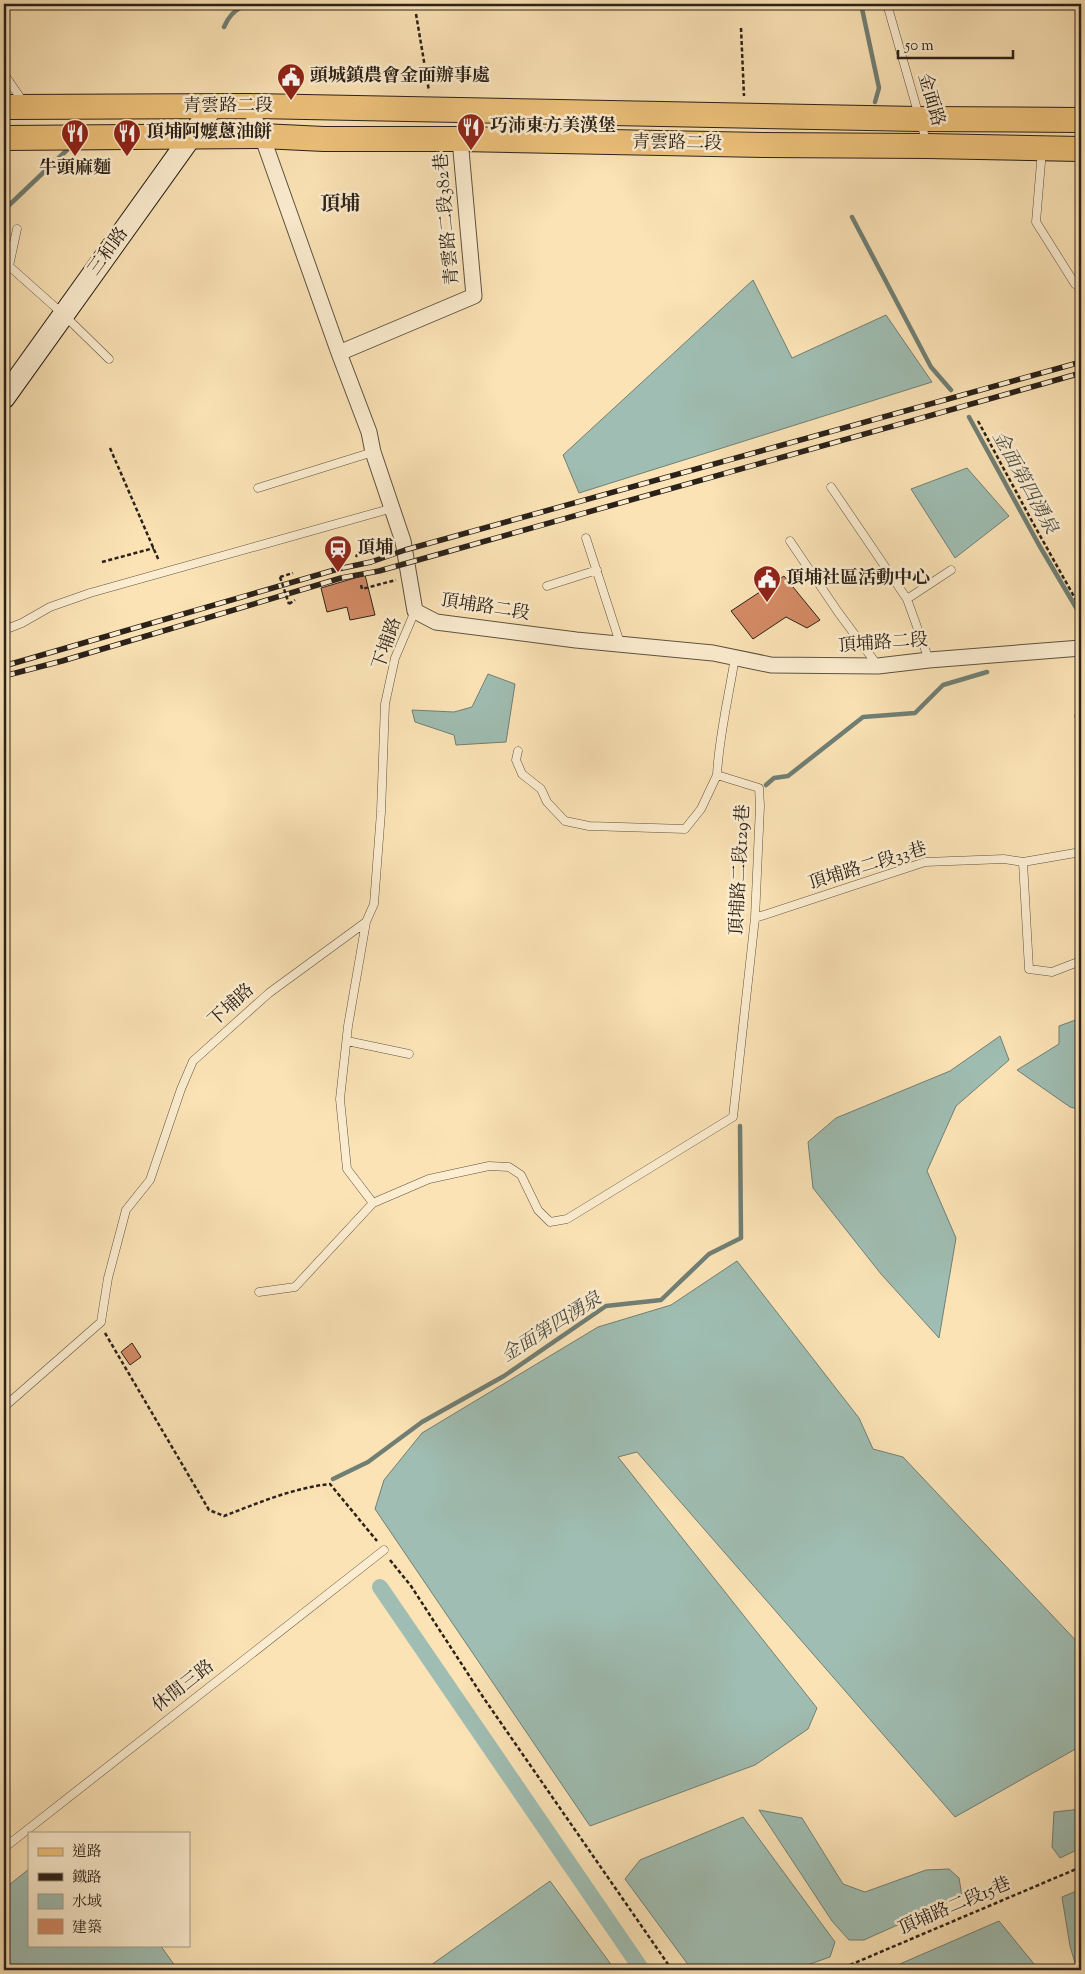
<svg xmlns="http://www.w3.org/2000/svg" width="1085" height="1974" viewBox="0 0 1085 1974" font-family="'Sorts Mill Goudy','Noto Serif TC',serif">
	<rect width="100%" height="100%" fill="#fbe3b6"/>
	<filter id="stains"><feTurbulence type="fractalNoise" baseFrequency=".004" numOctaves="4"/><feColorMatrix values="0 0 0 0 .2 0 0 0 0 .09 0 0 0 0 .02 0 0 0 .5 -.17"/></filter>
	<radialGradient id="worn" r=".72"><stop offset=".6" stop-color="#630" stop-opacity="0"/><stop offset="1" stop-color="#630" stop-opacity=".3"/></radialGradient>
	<path fill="#9fbdb2" stroke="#707f75" d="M753 280 792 358 886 315 932 382 579 493 563 455Z
		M967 468 1009 516 955 558 911 489Z
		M488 674 515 684 506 742 456 745 454 735 415 722 412 710 454 712 472 707Z
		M1081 1018V1110L1070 1107 1017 1070 1059 1044V1026Z
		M1000 1036 1009 1060 956 1106 927 1171 956 1238 939 1338 881 1274 813 1188 808 1142 836 1118 950 1071Z
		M737 1261 859 1418 873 1449 903 1457 1081 1646V1746L955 1817 637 1452 618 1457 817 1708 808 1729 755 1765 590 1826 375 1509 384 1480 422 1433 598 1327 671 1305Z
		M1081 1809V1848L1060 1858 1052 1847 1054 1812Z
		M759 1810 802 1818 843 1884 865 1892 926 1870 949 1869 959 1878 962 1896 864 1940H849L832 1921Z
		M743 1817 835 1942 830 1957 793 1970H692L625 1879 640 1860Z
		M29 1869V1945H160L178 1970H4V1889Z
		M550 1881 615 1970H424Z
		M1081 1889V1970H1077L1070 1946 1062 1897Z
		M999 1921 1039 1970H886Z"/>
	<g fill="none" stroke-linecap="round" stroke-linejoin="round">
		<path stroke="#707f75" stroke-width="4.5" d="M861 4 879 88 875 102
			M224 27C235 2 250 5 274 4
			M4 210 67 150
			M852 217 931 367 951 390
			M969 417 1039 545 1081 616
			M766 785 774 778 788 776 863 717 915 713 943 685 987 672
			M333 1479 368 1462 422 1422 504 1376 606 1306 661 1300 709 1254 741 1238 740 1126"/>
		<path stroke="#9fbdb2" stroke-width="16" d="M380 1587 642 1970"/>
	</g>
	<path fill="#d48b66" stroke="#2a2119" d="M365 575 375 615 350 620 347 607 327 612 321 588Z
		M784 576 820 620 807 628 786 617 753 639 731 611Z
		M132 1343 141 1357 130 1365 121 1352Z"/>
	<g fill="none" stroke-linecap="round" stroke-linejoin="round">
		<g stroke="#5e5240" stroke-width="9">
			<path id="service" d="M887 4 927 144
				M4 74 24 103
				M1042 150 1036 222 1075 284
				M17 229 9 266 64 315 109 359
				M831 487 907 599 929 660
				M258 488 373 452
				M586 538 620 643
				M790 541 838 612 878 666
				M547 586 597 570
				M907 599 951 570
				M4 630 22 623 50 607 90 593 393 508
				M1079 716H1081
				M518 751 516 760 522 774 541 789 547 802 565 821 589 826 685 829 701 809 717 775
				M1023 862 1029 969 1052 972 1078 962
				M755 918 925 862 1004 859 1023 862 1081 852
				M366 922 348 1026 340 1099 347 1169 373 1203
				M347 1041 409 1054
				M259 1292 295 1287 373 1203 429 1179 489 1166 509 1167 521 1175 538 1210 550 1222 567 1219 733 1117 755 918 760 806 759 788 717 775C719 735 729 696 735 657
				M4 1407 101 1322 108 1278 126 1210 150 1180 181 1089 193 1061 269 993 366 922 374 904 381 812 385 704 395 658 415 611
				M4 1848 384 1550"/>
		</g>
		<g stroke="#5e5240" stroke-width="17">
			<path id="minor" d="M249 106 262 136 339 353 369 432 373 452 403 541 415 611 436 622 576 640 713 653 771 665 878 666 929 660 1081 648
				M339 353 474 296 460 139"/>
		</g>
		<g stroke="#2a2119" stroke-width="23">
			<path id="secondary" d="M4 398 213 106"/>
		</g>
		<g stroke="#2a2119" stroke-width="26">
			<path id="primary" d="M4 107 249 106 919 119 1081 120
				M4 138 262 136 324 139H460L763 145 927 146 1081 149"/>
		</g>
		<path stroke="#2a2119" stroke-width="2.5" stroke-dasharray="4 2.5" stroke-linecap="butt" d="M416 14 429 91
			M741 28 744 96
			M978 421 1033 523 1081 609
			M110 448 159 561
			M356 557 358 553 389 545
			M102 562 154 548
			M280 577 293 573
			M361 585 362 589 396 580
			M289 604 295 600
			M105 1333 209 1510 224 1516C258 1503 293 1488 330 1484L377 1541
			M390 1560 411 1586 483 1697 672 1970
			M838 1970 1081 1867"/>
		<use href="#service" stroke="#fcedd0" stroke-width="8"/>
		<use href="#minor" stroke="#fcedd0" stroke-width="15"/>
		<use href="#secondary" stroke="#fcedd0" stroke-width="21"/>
		<use href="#primary" stroke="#eec27b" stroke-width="24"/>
		<g stroke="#2a2119" stroke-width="5.5">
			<path id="rail" d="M4 666 338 569 371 562 405 550 1081 362
				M4 676 62 661 341 578 379 571 1081 373"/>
		</g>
		<use href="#rail" stroke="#fcedd0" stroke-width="4" stroke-dasharray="11" stroke-linecap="butt"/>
		<path stroke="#2a2119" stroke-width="2.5" stroke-dasharray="4 2.5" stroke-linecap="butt" d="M280 577 289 604"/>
	</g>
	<defs>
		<g id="civic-pin" transform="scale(1.4375)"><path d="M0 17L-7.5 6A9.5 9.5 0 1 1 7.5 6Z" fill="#8f2418" stroke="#fcedd0"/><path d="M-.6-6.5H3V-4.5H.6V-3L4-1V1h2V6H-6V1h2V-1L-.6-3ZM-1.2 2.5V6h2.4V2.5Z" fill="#fff"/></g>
		<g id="restaurant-pin" transform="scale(1.4375)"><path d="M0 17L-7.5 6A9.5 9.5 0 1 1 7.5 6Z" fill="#8f2418" stroke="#fcedd0"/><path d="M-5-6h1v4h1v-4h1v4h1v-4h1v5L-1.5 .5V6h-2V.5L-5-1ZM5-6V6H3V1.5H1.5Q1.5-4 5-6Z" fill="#fff"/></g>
		<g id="station-pin" transform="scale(1.4375)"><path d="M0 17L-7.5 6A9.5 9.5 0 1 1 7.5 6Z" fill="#8f2418" stroke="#fcedd0"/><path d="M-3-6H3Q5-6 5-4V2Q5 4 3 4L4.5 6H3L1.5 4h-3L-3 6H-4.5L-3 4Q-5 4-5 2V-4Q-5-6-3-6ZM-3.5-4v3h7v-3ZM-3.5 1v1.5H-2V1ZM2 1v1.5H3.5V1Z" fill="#fff"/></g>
	</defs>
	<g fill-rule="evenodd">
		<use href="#civic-pin" x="291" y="77"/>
		<use href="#restaurant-pin" x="471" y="127"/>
		<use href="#restaurant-pin" x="75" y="133"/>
		<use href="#restaurant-pin" x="127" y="133"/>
		<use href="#station-pin" x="338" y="549"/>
		<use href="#civic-pin" x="767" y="579"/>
	</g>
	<g text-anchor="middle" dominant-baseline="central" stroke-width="5" stroke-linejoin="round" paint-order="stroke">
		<g font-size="18" font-weight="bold" fill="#2a2119" stroke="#fcedd0" text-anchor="start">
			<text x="310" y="77">頭城鎮農會金面辦事處</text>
			<text x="490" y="127">巧沛東方美漢堡</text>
			<text x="146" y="133">頂埔阿嬤蔥油餅</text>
			<text x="75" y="169" text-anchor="middle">牛頭麻麵</text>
			<text x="357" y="549">頂埔</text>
			<text x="786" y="579">頂埔社區活動中心</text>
		</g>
		<g font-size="18" fill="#2a2119" stroke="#fcedd0">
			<text transform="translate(930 100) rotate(74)">金面路</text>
			<text x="228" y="107">青雲路二段</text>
			<text transform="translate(677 144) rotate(1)">青雲路二段</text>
			<text transform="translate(448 219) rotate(-95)">青雲路二段382巷</text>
			<text transform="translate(109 252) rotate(-54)">三和路</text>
			<text transform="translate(485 608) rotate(9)">頂埔路二段</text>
			<text transform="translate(388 644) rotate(-71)">下埔路</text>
			<text transform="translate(883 644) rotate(-4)">頂埔路二段</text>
			<text transform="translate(868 867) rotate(-17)">頂埔路二段33巷</text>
			<text transform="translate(741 870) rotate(-87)">頂埔路二段129巷</text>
			<text transform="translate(232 1006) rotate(-42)">下埔路</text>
			<text transform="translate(184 1687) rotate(-38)">休閒三路</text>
			<text transform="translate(955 1907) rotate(-23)">頂埔路二段15巷</text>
		</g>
		<g font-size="19" font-style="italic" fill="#4d5047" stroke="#fcedd0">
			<text transform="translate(1024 483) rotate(61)">金面第四湧泉</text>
			<text transform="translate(552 1328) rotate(-32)">金面第四湧泉</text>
		</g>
		<g font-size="20" font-weight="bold" fill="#2a2119" stroke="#fcedd0">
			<text x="340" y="205">頂埔</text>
		</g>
	</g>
	<rect width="1085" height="1974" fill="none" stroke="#fbe3b6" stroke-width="20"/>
	<rect x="5" y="5" width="1075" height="1964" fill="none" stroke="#2a2119" stroke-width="2.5"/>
	<rect x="10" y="10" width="1065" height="1954" fill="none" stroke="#2a2119"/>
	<rect x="28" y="1832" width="162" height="115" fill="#fcedd0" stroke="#a89b87"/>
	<rect x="38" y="1848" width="25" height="8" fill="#eec27b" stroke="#a89b87"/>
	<text x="72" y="1856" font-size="15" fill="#2a2119">道路</text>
	<rect x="38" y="1873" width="25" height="8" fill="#2a2119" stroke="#a89b87"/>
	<text x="72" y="1882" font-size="15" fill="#2a2119">鐵路</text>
	<rect x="38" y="1894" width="25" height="15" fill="#9fbdb2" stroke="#a89b87"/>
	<text x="72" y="1906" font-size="15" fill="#2a2119">水域</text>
	<rect x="38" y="1919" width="25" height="15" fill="#d48b66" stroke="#a89b87"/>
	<text x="72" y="1932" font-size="15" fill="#2a2119">建築</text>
	<path d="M898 50v8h115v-8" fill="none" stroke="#2a2119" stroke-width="2.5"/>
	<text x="905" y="50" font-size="15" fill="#2a2119" stroke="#fcedd0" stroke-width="4" paint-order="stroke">50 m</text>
	<rect width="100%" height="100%" filter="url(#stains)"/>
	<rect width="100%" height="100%" fill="url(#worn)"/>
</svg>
